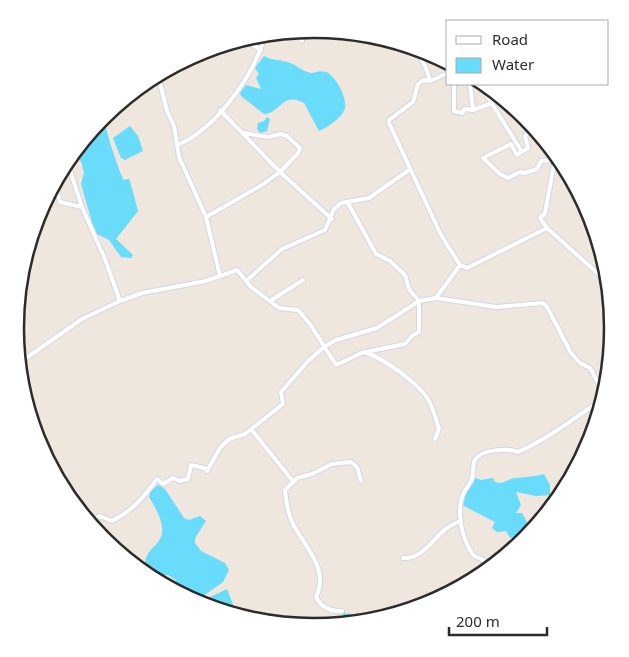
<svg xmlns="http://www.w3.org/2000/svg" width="629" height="657" viewBox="0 0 629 657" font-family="'Noto Sans',sans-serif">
	<rect width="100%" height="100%" fill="#efe6dd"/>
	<path fill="#68dcfa" d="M264 56C272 61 281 59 290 63 297 65 303 72 311 73 316 73 320 70 326 72 336 76 347 98 345 108 343 117 327 128 319 131L304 103C282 91 281 113 264 114L241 96 240 93 246 85 261 89 256 78 259 74 255 68Z
		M104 116C106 133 113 152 119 169 120 173 122 175 123 180L129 179 130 181 138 211 116 239 133 255 131 258 121 257 109 240 95 233 81 184 84 173 82 164 77 155Z
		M267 117 270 119 267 131 260 133 257 129 258 123 264 121Z
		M130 126 138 136 143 151 125 160 121 158 113 138Z
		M544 474 550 485V495L536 496 516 492 521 505 516 513H522L528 524 525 529 527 533 510 538 506 531 497 532 492 528 495 522 462 505 465 492 476 478 481 480 493 478 495 482C504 485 507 479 515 478 525 477 534 477 544 474Z
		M158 485 165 489 184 518 189 520 200 516 206 521 195 538V543L201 551 225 563 229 570 223 582 195 602 176 589V580L168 575 156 576 146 569C140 539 183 551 149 497L151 491Z
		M227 589 236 612 197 603Z
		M344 613 351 614 358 619 334 624Z"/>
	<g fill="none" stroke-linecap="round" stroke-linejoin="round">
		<g stroke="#d2d7e6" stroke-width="6">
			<path id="minor" d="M296 33 302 41
				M248 42 261 50
				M416 49 426 68 430 81
				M448 73 430 81 423 80 418 84 413 102 389 120V123L441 235 460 265 467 268 547 228 540 218 545 213 555 159
				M454 84V111L462 113 465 109 473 110 501 100
				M470 84 473 110
				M481 86 522 152
				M533 127 525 136 528 148 517 155 511 144 483 158 500 174 508 178 520 172 525 173 537 169 541 161 553 160
				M244 133 268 137 281 134 287 136 300 148 298 153 280 172 332 219
				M178 145C216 128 252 78 264 39
				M69 167 82 207 105 259 120 301
				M56 186 60 202 82 207
				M348 203 376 254 390 261 405 275 409 289 419 301V332L413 335 405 344 366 352
				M206 217 262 185 280 172 220 110
				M547 228 604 279
				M220 276 237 270 251 287 279 308 298 310 310 324 336 365 364 352C383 358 417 382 428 399 433 408 436 419 439 429L435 439
				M246 281 282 249 325 230 334 209 341 203 369 198 409 170
				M436 298 460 265
				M270 301 303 280
				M22 361 82 319 120 301 142 293 206 281 220 276 206 217 179 157 174 126 167 111 159 79
				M251 429 292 480
				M90 521 100 516 112 521C132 511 144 497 157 479L163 484 173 478 180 481 188 479 191 465 204 468 207 471 220 448 229 439 245 434 283 404 281 392 308 361 324 347 336 340 377 328 419 301 436 298 496 307 543 303 547 307 571 353 580 363 590 368 602 390
				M403 558C422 560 434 537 447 528 451 525 457 523 461 520
				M491 564 473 555C462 538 455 512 464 492 466 488 470 484 472 479 474 472 472 466 475 460 481 449 508 448 518 452 548 439 572 419 599 402
				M342 611C331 612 321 607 316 597 330 569 304 546 293 524 288 514 286 501 285 490L297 478 312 474 332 464 351 462 357 467 361 481"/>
		</g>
		<use href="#minor" stroke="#fff" stroke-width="4"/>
	</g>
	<path d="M0 0H629V657H0ZM24 328a290 290 0 1 1 580 0a290 290 0 1 1-580 0Z" fill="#fff" fill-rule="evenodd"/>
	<path fill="none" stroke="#2c2c2c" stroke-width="2.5" d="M24 328a290 290 0 1 1 580 0a290 290 0 1 1-580 0Z"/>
	<rect x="446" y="20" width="162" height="65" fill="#ffffff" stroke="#ababab"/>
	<rect x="456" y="36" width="25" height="8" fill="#ffffff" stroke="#ababab"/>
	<text x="492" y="45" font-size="15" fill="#2c2c2c">Road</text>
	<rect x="456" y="58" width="25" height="15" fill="#68dcfa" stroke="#ababab"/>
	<text x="492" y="70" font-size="15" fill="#2c2c2c">Water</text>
	<path d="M449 627v8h98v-8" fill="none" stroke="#2c2c2c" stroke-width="2.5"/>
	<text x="456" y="627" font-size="15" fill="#2c2c2c" stroke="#ffffff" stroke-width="4" paint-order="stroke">200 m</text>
</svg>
